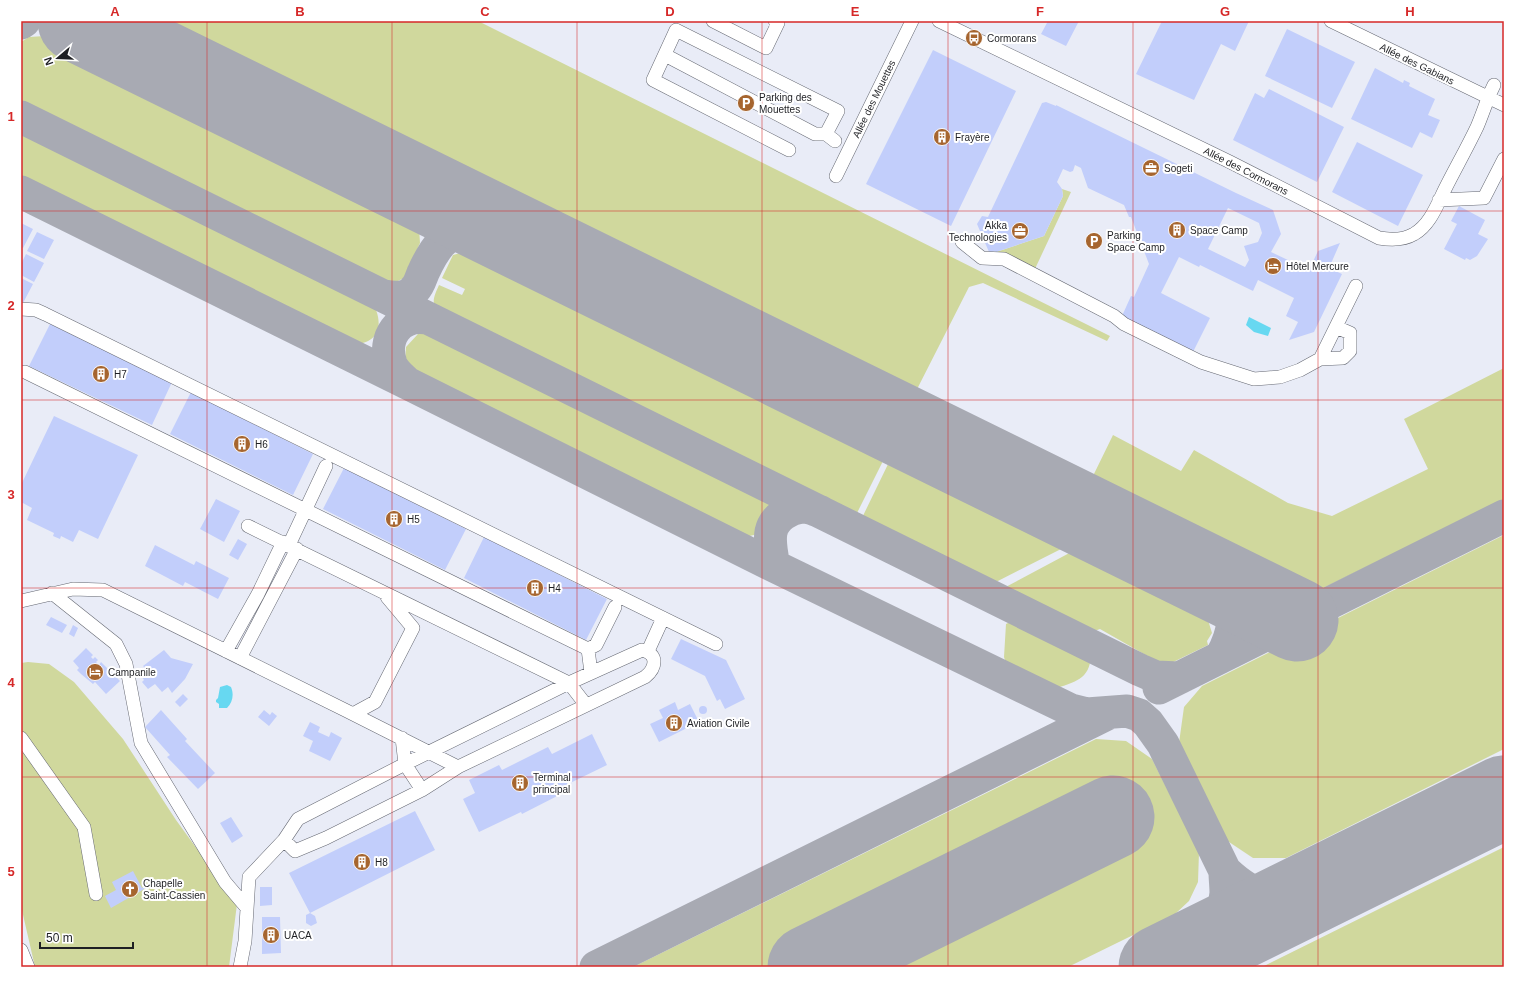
<svg xmlns="http://www.w3.org/2000/svg" width="1525" height="988" viewBox="0 0 1525 988" font-family="Helvetica,sans-serif">
	<rect width="100%" height="100%" fill="#e9ecf7"/>
	<path fill="#d0d89d" d="M145 21H478L1110 336 1107 341 983 283 969 287 911 401Z
		M45 36 410 216 419 228 420 243 404 278 392 284H376L21 107V42L29 37Z
		M21 128 370 298C387 325 379 347 346 344L21 185Z
		M1062 189 1071 192 1034 271 996 252 1044 236 1063 196Z
		M464 252H475L886 455 854 519 447 317C431 305 431 303 439 285L462 295 465 289 442 278 453 255Z
		M437 332 762 494 770 506 767 521 758 534 745 537 413 374 405 362 406 347 418 334Z
		M1504 368V500L1319 590H1304L1275 577 1169 524 1094 489 1092 478 1113 435 1181 471 1194 450 1288 503 1332 516 1428 469 1404 419Z
		M891 458 1067 546 992 584 860 522Z
		M1504 535V749L1286 858H1253L1226 840 1179 743 1184 707 1202 686Z
		M1075 550 1197 609 1208 620 1212 633 1207 641 1208 645 1165 666 1100 629 1086 634 1000 590Z
		M1016 619 1091 655C1090 680 1074 682 1054 689L1007 667 1004 657 1006 624Z
		M28 662 49 664 74 682 123 739 176 820 237 904 229 967H35L21 906V663Z
		M1096 739 1126 741 1152 759 1199 852 1198 882 1189 901 1174 915 1068 967H633Z
		M1504 847V967H1262Z"/>
	<path fill="#67d8f1" d="M1249 317 1271 328 1268 336 1254 332 1246 325Z
		M227 685 231 687C234 694 233 702 227 708H219V704L216 702V700L218 698 220 687Z"/>
	<g fill="none" stroke-linecap="round" stroke-linejoin="round">
		<path stroke="#a8aab3" stroke-width="33" d="M21 23 24 21
			M21 117 1140 670 1156 677 1179 678
			M21 192 407 383 774 566 1071 710 1087 714 1127 711 1139 715 1148 723 1163 744 1225 871C1260 904 1276 900 1319 888
			M384 296C394 298 408 299 415 289 419 285 421 278 423 273 434 249 444 232 472 228 483 226 495 229 506 231
			M407 383C401 377 394 372 391 364 382 338 399 314 426 318
			M774 566C772 556 769 543 771 532 774 518 789 508 803 507 809 507 816 510 821 512
			M1212 578C1236 607 1239 624 1221 657
			M1159 688 1504 516
			M1192 951C1208 935 1224 919 1226 893 1226 886 1225 879 1225 871
			M596 967 1109 713"/>
		<path stroke="#a8aab3" stroke-width="83" d="M79 21 1297 620
			M809 967 1113 817
			M1160 967 1504 797"/>
	</g>
	<path fill="#c2cefb" fill-rule="evenodd" d="M1048 21H1079L1066 46 1041 34Z
		M1162 21H1249L1235 51 1221 44 1194 100 1136 74Z
		M1287 29 1355 62 1332 108 1265 76Z
		M933 50 1016 91 951 226 866 184Z
		M1375 68 1403 83 1404 80 1410 83 1409 86 1435 99 1428 115 1440 120 1432 138 1420 132 1412 148 1351 119Z
		M1269 89 1344 127 1317 182 1233 140 1255 93 1264 98Z
		M1046 102 1056 106V105L1236 193 1273 210 1281 234 1271 252 1309 270 1318 251 1340 243 1329 268 1342 274 1314 332 1289 340 1298 322 1286 316 1294 298 1258 280 1253 291 1200 265 1199 267 1179 257 1161 293 1210 318 1193 352 1122 316 1131 296 1134 297 1149 264 1131 217H1129L1124 205 1088 188 1081 168 1075 165 1073 171 1070 172 1063 169 1057 182 1062 189 1063 196 1044 236 996 252 995 251 989 252 977 224 982 216 988 217 1042 103ZM1228 208 1259 223 1262 233 1258 242 1244 246 1249 260 1245 267 1208 249Z
		M1357 142 1423 175 1398 226 1332 192Z
		M1459 206 1485 220 1478 234 1488 239 1477 256 1470 260 1466 258 1465 260 1444 249 1457 224 1451 221Z
		M21 223 33 229 23 248 21 247Z
		M37 232 54 240 44 259 27 251Z
		M26 254 44 263 34 282 21 275V264Z
		M21 278 33 284 23 303 21 302Z
		M50 324 172 382 152 425 29 366Z
		M191 392 313 454 293 495 170 434Z
		M54 416 138 455 98 539 79 530 73 542 61 536 60 539 53 536 54 533 27 520 32 508 21 502V485Z
		M344 468 466 529 445 570 323 509Z
		M216 499 240 511 224 542 200 529Z
		M484 537 607 599 586 640 464 578Z
		M238 539 247 544 238 560 229 555Z
		M155 545 194 565 196 561 229 578 218 599 185 582 183 586 145 566Z
		M51 617 67 625 62 633 46 625Z
		M73 625 78 628 74 637 69 634Z
		M681 639 726 660 745 699 725 709 720 699 717 701 705 676 671 659Z
		M86 648 93 655 91 657 93 659 95 657 98 660 96 662 99 665 101 662 120 681 106 694 95 682 93 684 81 674 77 670 79 668 73 661Z
		M164 650 171 658 193 664 185 679 172 693 168 687 162 692 155 684 148 689 142 682 144 680 139 673 145 668 143 666Z
		M183 694 188 699 180 707 175 702Z
		M675 702 678 710 690 704 699 722 659 742 650 724 663 718 659 710Z
		M699 710a4 4 0 1 1 8 0a4 4 0 1 1-8 0Z
		M161 710 187 739 185 741 215 773 198 789 167 757 170 755 145 727Z
		M264 710 270 715 272 712 277 716 269 726 258 717Z
		M310 722 320 727 318 732 329 737 331 732 342 738 330 761 309 751 313 741 303 736Z
		M592 734 607 765 566 785 569 790 522 814 521 812 479 832 463 799 475 793 469 780 499 765 502 770 548 747 552 754Z
		M415 811 435 850 310 913 315 916 317 923 311 926 306 923V915L310 913 289 873Z
		M231 817 243 836 232 843 220 823Z
		M133 871 142 888 145 886 146 888 111 908 105 896 116 890 112 882Z
		M260 887H272V905L260 906Z
		M262 917H280L281 953 262 954Z"/>
	<g fill="none" stroke-linecap="round" stroke-linejoin="round">
		<g stroke="#656872" stroke-width="14">
			<path id="minor" d="M713 21 766 48 778 23 775 21
				M939 21 1230 162 1379 238C1391 240 1404 240 1414 234 1430 225 1437 205 1445 189 1455 169 1467 148 1477 127 1483 113 1487 99 1494 85
				M1331 21 1504 105
				M665 55 815 134H826
				M789 150 653 80 676 30 838 111 826 134 835 141
				M836 176 912 21
				M1439 200 1484 198 1504 159
				M962 242 982 258 1004 259 1114 316 1124 324 1201 362 1254 379 1280 377 1300 370 1320 359 1356 286
				M21 309 36 310 45 314 716 644
				M1320 359 1343 358 1350 351V333L1336 327
				M25 372 588 649 591 673
				M248 526 569 683 586 705
				M289 545 326 466
				M52 593 116 644 126 664 141 743 225 882 247 908
				M21 601 73 589 103 590 345 710 458 767
				M588 649 596 645 615 607
				M226 651 258 594 283 542
				M648 651 663 618
				M240 658 297 549
				M353 714 375 702 413 628 387 597
				M21 738 84 827 96 894
				M402 738 405 764 422 790
				M21 950 28 967
				M240 967 245 941 249 877 284 840 298 819 405 764 569 683 642 650C659 654 656 668 645 677L458 767 422 790 326 838 295 851 284 840"/>
		</g>
		<use href="#minor" stroke="#fff" stroke-width="13"/>
	</g>
	<path fill="none" stroke="#d62828" stroke-width="1" stroke-opacity="0.55" d="M207 21V967M392 21V967M577 21V967M762 21V967M948 21V967M1133 21V967M1318 21V967M21 211H1504M21 400H1504M21 588H1504M21 777H1504"/>
	<defs>
		<g id="bus-disc" transform="scale(0.9)"><circle r="9.5" fill="#a6652f" stroke="#fff"/><path d="M-5-6H5V4H4V6H2V4H-2V6H-4V4H-5ZM-3.5-4V0h7V-4ZM-3.5 1.2v1.5H-2V1.2ZM2 1.2v1.5H3.5V1.2Z" fill="#fff"/></g>
		<g id="parking-disc" transform="scale(0.9)"><circle r="9.5" fill="#a6652f" stroke="#fff"/><path d="M-3.5-5.5H1a3.5 3.5 0 0 1 0 7H-1V5.5H-3.5ZM-1-3.4V-.6H.8a1.4 1.4 0 0 0 0-2.8Z" fill="#fff"/></g>
		<g id="building-disc" transform="scale(0.9)"><circle r="9.5" fill="#a6652f" stroke="#fff"/><path d="M-4-6H4V6H1V3H-1V6H-4ZM-2.5-4.3h1.7v1.8h-1.7ZM.8-4.3h1.7v1.8H.8ZM-2.5-1h1.7V.8h-1.7ZM.8-1h1.7V.8H.8Z" fill="#fff"/></g>
		<g id="office-disc" transform="scale(0.9)"><circle r="9.5" fill="#a6652f" stroke="#fff"/><path d="M-6-3h4V-5.5h4V-3h4V5H-6ZM-1-4.5V-3h2v-1.5ZM-6 0V1H6V0Z" fill="#fff"/></g>
		<g id="hotel-disc" transform="scale(0.9)"><circle r="9.5" fill="#a6652f" stroke="#fff"/><path d="M-6-4.5h1.5V1H6V5H4.5V3h-9V5H-6ZM-4 0a1.8 1.8 0 1 1 3.6 0ZM.5 0V-2.5h3Q6-2.5 6 0Z" fill="#fff"/></g>
		<g id="church-disc" transform="scale(0.9)"><circle r="9.5" fill="#a6652f" stroke="#fff"/><path d="M-1.2-6h2.4v3.5h3.3v2.4h-3.3V6h-2.4V-.1h-3.3v-2.4h3.3Z" fill="#fff"/></g>
	</defs>
	<g fill-rule="evenodd">
		<use href="#bus-disc" x="974" y="38"/>
		<use href="#parking-disc" x="746" y="103"/>
		<use href="#building-disc" x="942" y="137"/>
		<use href="#office-disc" x="1151" y="168"/>
		<use href="#building-disc" x="1177" y="230"/>
		<use href="#office-disc" x="1020" y="231"/>
		<use href="#parking-disc" x="1094" y="241"/>
		<use href="#hotel-disc" x="1273" y="266"/>
		<use href="#building-disc" x="101" y="374"/>
		<use href="#building-disc" x="242" y="444"/>
		<use href="#building-disc" x="394" y="519"/>
		<use href="#building-disc" x="535" y="588"/>
		<use href="#hotel-disc" x="95" y="672"/>
		<use href="#building-disc" x="674" y="723"/>
		<use href="#building-disc" x="520" y="783"/>
		<use href="#building-disc" x="362" y="862"/>
		<use href="#church-disc" x="130" y="889"/>
		<use href="#building-disc" x="271" y="935"/>
	</g>
	<g text-anchor="middle" dominant-baseline="central" stroke-width="4" stroke-linejoin="round" paint-order="stroke">
		<g font-size="10" fill="#1e1f23" stroke="#fff" text-anchor="start">
			<text x="987" y="38">Cormorans</text>
			<text x="759" y="97">Parking des<tspan x="759" dy="12">Mouettes</tspan></text>
			<text x="955" y="137">Frayère</text>
			<text x="1164" y="168">Sogeti</text>
			<text x="1007" y="225" text-anchor="end">Akka<tspan x="1007" dy="12">Technologies</tspan></text>
			<text x="1190" y="230">Space Camp</text>
			<text x="1107" y="235">Parking<tspan x="1107" dy="12">Space Camp</tspan></text>
			<text x="1286" y="266">Hôtel Mercure</text>
			<text x="114" y="374">H7</text>
			<text x="255" y="444">H6</text>
			<text x="407" y="519">H5</text>
			<text x="548" y="588">H4</text>
			<text x="108" y="672">Campanile</text>
			<text x="687" y="723">Aviation Civile</text>
			<text x="533" y="777">Terminal<tspan x="533" dy="12">principal</tspan></text>
			<text x="375" y="862">H8</text>
			<text x="143" y="883">Chapelle<tspan x="143" dy="12">Saint-Cassien</tspan></text>
			<text x="284" y="935">UACA</text>
		</g>
		<g font-size="10" fill="#1e1f23" stroke="#fff">
			<text transform="translate(1417 64) rotate(26)">Allée des Gabians</text>
			<text transform="translate(874 99) rotate(-64)">Allée des Mouettes</text>
			<text transform="translate(1246 171) rotate(27)">Allée des Cormorans</text>
		</g>
	</g>
	<rect width="1525" height="988" fill="none" stroke="#ffffff" stroke-width="44"/>
	<g transform="translate(58 58) rotate(251)" stroke="#ffffff" stroke-width="3" paint-order="stroke">
	<path d="M0-3L7 15L0 10L-7 15Z" fill="#1e1f23"/>
	<text y="-6" font-size="11" font-weight="bold" text-anchor="middle" fill="#1e1f23">N</text>
	</g>
	<path d="M40 942v6h93v-6" fill="none" stroke="#1e1f23" stroke-width="2"/>
	<text x="46" y="942" font-size="12" fill="#1e1f23" stroke="#ffffff" stroke-width="3" paint-order="stroke">50 m</text>
	<rect x="22" y="22" width="1481" height="944" fill="none" stroke="#d62828" stroke-width="1.5"/>
	<g font-size="13" text-anchor="middle" font-weight="bold" fill="#d62828">
		<text x="115" y="16">A</text>
		<text x="300" y="16">B</text>
		<text x="485" y="16">C</text>
		<text x="670" y="16">D</text>
		<text x="855" y="16">E</text>
		<text x="1040" y="16">F</text>
		<text x="1225" y="16">G</text>
		<text x="1410" y="16">H</text>
		<text x="11" y="121">1</text>
		<text x="11" y="310">2</text>
		<text x="11" y="499">3</text>
		<text x="11" y="687">4</text>
		<text x="11" y="876">5</text>
	</g>
</svg>
